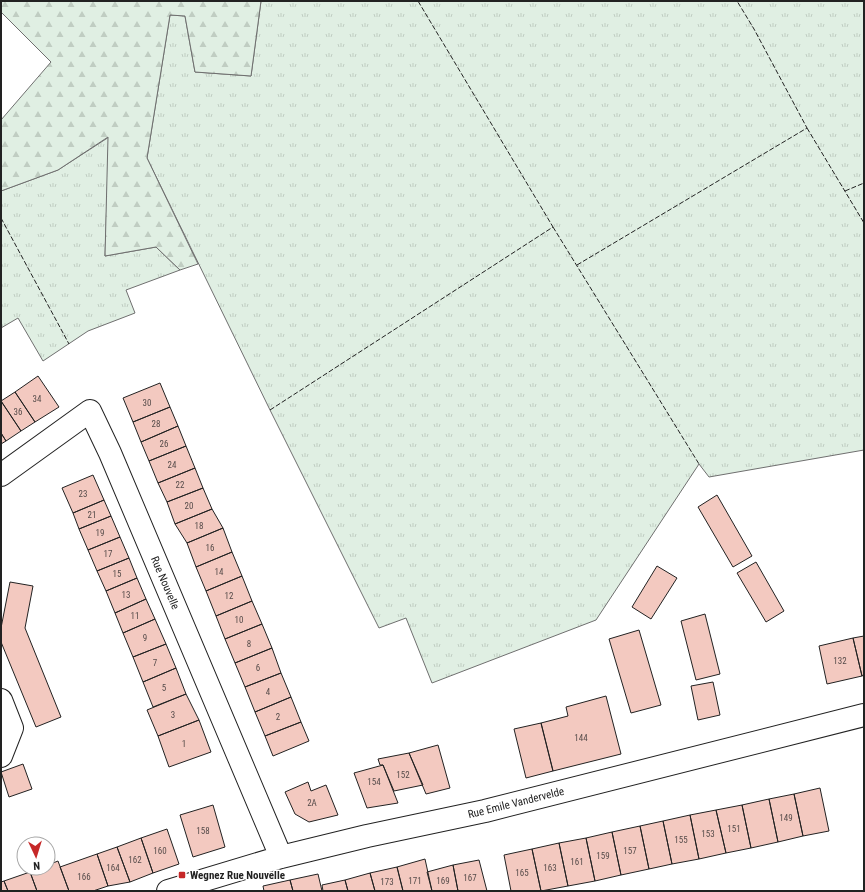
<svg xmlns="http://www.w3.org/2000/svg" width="865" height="892" viewBox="0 0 865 892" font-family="'Roboto Condensed',sans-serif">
	<defs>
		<pattern id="grass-tufts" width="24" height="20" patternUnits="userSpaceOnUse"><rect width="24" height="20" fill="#e0efe3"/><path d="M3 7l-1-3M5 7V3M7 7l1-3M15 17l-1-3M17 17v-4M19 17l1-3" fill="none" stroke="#c0cdc2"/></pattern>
		<pattern id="forest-firs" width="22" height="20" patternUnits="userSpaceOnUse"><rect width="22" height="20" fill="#e0efe3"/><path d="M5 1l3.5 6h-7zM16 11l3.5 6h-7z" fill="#c0cdc2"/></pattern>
	</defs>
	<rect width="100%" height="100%" fill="#fff"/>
	<path fill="url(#grass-tufts)" stroke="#6f6f6f" d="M261 1H864V450L709 477 699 464 596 620 432 683 406 618 379 628 270 410 147 158 170 15 185 16 195 72 251 76Z
		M109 137 105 256 156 247 180 270 126 290 135 313 88 331 43 361 18 318 1 328V191L58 170Z"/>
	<path fill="url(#forest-firs)" stroke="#6f6f6f" d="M1 1H261L251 76 195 72 185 16 170 15 147 158 198 264 180 270 156 247 105 256 108 137 58 170 1 191V120L51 62 1 12Z"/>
	<path fill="#f3c9c0" stroke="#222" d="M38 376 59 407 35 422 15 392Z
		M160 383 170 407 133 422 123 398Z
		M15 392 35 422 21 431 1 401Z
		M1 401 21 431 6 441 1 433Z
		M170 407 178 426 141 442 133 422Z
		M178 426 186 446 149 461 141 442Z
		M1 433 6 441 1 444Z
		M186 446 195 468 158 483 149 461Z
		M195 468 203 488 167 502 158 483Z
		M93 475 104 500 73 513 62 488Z
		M203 488 212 509 175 524 167 502Z
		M717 495 752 556 733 567 698 507Z
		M104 500 111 516 79 529 73 513Z
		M212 509 223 528 187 543 175 524Z
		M111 516 120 537 88 550 79 529Z
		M223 528 232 552 196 567 187 543Z
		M120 537 129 558 97 571 88 550Z
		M232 552 242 576 206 591 196 567Z
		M129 558 137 578 106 591 97 571Z
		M756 562 784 611 766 622 737 573Z
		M657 566 677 578 651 619 632 607Z
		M242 576 252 601 216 616 206 591Z
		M137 578 146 599 115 613 106 591Z
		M10 582 33 586 25 628 61 717 36 727 1 642V628Z
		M146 599 155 619 123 633 115 613Z
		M252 601 262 624 225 639 216 616Z
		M705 614 720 674 696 680 681 621Z
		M155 619 166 644 133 657 123 633Z
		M262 624 272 648 235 663 225 639Z
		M639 630 661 705 631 713 609 639Z
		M864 636V675L862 676 853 638Z
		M853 638 862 676 827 684 819 646Z
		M166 644 176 668 143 682 133 657Z
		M272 648 281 673 245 687 235 663Z
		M176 668 186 694 153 707 143 682Z
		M281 673 291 697 255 712 245 687Z
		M713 682 720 715 698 720 691 686Z
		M186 694 199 720 158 736 147 710Z
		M606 696 621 754 553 771 541 723 568 716 566 707Z
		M291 697 301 722 265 736 255 712Z
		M199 720 211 752 169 767 158 736Z
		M301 722 309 741 273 756 265 736Z
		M541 723 553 771 526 778 514 729Z
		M438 745 450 788 426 794 409 753Z
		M409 753 423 785 394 791 383 765H380L378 759Z
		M23 764 32 789 9 797 1 772Z
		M383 765 398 803 367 808 354 773Z
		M308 782 311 791 326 785 338 815 309 822 295 814 285 792Z
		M820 788 829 831 803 836 794 794Z
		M794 794 803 836 778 842 769 799Z
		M769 799 778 842 751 848 742 805Z
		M213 805 225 847 193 857 180 815Z
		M742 805 751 848 726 853 716 810Z
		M716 810 726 853 699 859 690 815Z
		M690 815 699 859 672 864 663 821Z
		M663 821 672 864 649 869 640 826Z
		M640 826 649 869 621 875 612 832Z
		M167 829 179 864 153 873 141 838Z
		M612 832 621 875 595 881 586 838Z
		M141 838 153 873 130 882 117 847Z
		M586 838 595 881 568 886 559 843Z
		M559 843 568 886 541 891 532 849Z
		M117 847 130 882 108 886 97 854Z
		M532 849 541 891H511L504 855Z
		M97 854 108 886 93 891H69L60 867Z
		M425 859 432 891H403L397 867Z
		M479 860 487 891H458L453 865Z
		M58 861 69 891H37L30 872 39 868H48V865Z
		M453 865 458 891H432L427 872Z
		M397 867 403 891H375L370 873Z
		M30 872 37 891H8L4 881Z
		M370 873 375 891H348L345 880Z
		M318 874 322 891H293L290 880Z
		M290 880 293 891H264L263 886Z
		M345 880 348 891H323L322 885Z
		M4 881 8 891H1V882Z"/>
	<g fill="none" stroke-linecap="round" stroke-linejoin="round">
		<g stroke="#222" stroke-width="24">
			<path id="minor" d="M1 475 90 411 110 453 281 857
				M1 700 12 728 1 756
				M168 891 281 857 367 836 485 811 864 715"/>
		</g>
		<use href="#minor" stroke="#fff" stroke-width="22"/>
		<path stroke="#222" stroke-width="1" stroke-dasharray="5 2" stroke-linecap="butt" d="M807 128 864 223
			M845 191 864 183
			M1 218 69 344
			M553 227 699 464
			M577 265 807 128 754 29 737 1
			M270 410 553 227 418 1"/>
	</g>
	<rect fill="#c62828" stroke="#fff" stroke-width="1.5" x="178" y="871" width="8" height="8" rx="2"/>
	<g text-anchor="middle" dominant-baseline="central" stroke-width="3" stroke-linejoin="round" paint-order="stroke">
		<g font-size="9" fill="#564c4a">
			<text x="37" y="399">34</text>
			<text x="147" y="403">30</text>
			<text x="18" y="412">36</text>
			<text x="156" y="424">28</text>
			<text x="164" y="444">26</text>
			<text x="172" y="465">24</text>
			<text x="180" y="485">22</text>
			<text x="83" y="494">23</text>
			<text x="189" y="506">20</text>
			<text x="92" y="515">21</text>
			<text x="199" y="526">18</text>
			<text x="100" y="533">19</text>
			<text x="210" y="548">16</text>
			<text x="108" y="554">17</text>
			<text x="219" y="572">14</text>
			<text x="117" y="574">15</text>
			<text x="126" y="595">13</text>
			<text x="229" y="596">12</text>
			<text x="135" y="616">11</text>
			<text x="239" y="620">10</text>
			<text x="145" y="638">9</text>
			<text x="249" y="644">8</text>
			<text x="840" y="661">132</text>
			<text x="155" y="663">7</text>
			<text x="258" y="668">6</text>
			<text x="164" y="688">5</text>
			<text x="268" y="692">4</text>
			<text x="173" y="715">3</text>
			<text x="278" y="717">2</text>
			<text x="581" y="738">144</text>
			<text x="184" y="744">1</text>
			<text x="403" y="775">152</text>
			<text x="374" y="782">154</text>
			<text x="312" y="803">2A</text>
			<text x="786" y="818">149</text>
			<text x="734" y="829">151</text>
			<text x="203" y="831">158</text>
			<text x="708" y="834">153</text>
			<text x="681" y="840">155</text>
			<text x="160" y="851">160</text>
			<text x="630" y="851">157</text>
			<text x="603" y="856">159</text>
			<text x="135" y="860">162</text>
			<text x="577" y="862">161</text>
			<text x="113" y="868">164</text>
			<text x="550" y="868">163</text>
			<text x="522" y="873">165</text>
			<text x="84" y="877">166</text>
			<text x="470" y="878">167</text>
			<text x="415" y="881">171</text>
			<text x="443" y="881">169</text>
			<text x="387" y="882">173</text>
		</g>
		<g font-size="11" fill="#222" stroke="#fff">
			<text transform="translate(165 583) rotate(67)">Rue Nouvelle</text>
			<text transform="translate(516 803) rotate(-14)">Rue Emile Vandervelde</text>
		</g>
		<g font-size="11" font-weight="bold" fill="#222" stroke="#fff" text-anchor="start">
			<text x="190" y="875">Wegnez Rue Nouvelle</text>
		</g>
	</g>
	<rect width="865" height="892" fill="none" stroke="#222222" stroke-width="4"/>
	<g transform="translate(36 856) rotate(176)"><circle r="19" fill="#ffffff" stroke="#a7a7a7"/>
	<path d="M0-3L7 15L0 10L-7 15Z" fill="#c62828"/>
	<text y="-6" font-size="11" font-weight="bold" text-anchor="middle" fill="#222222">N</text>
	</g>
</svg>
